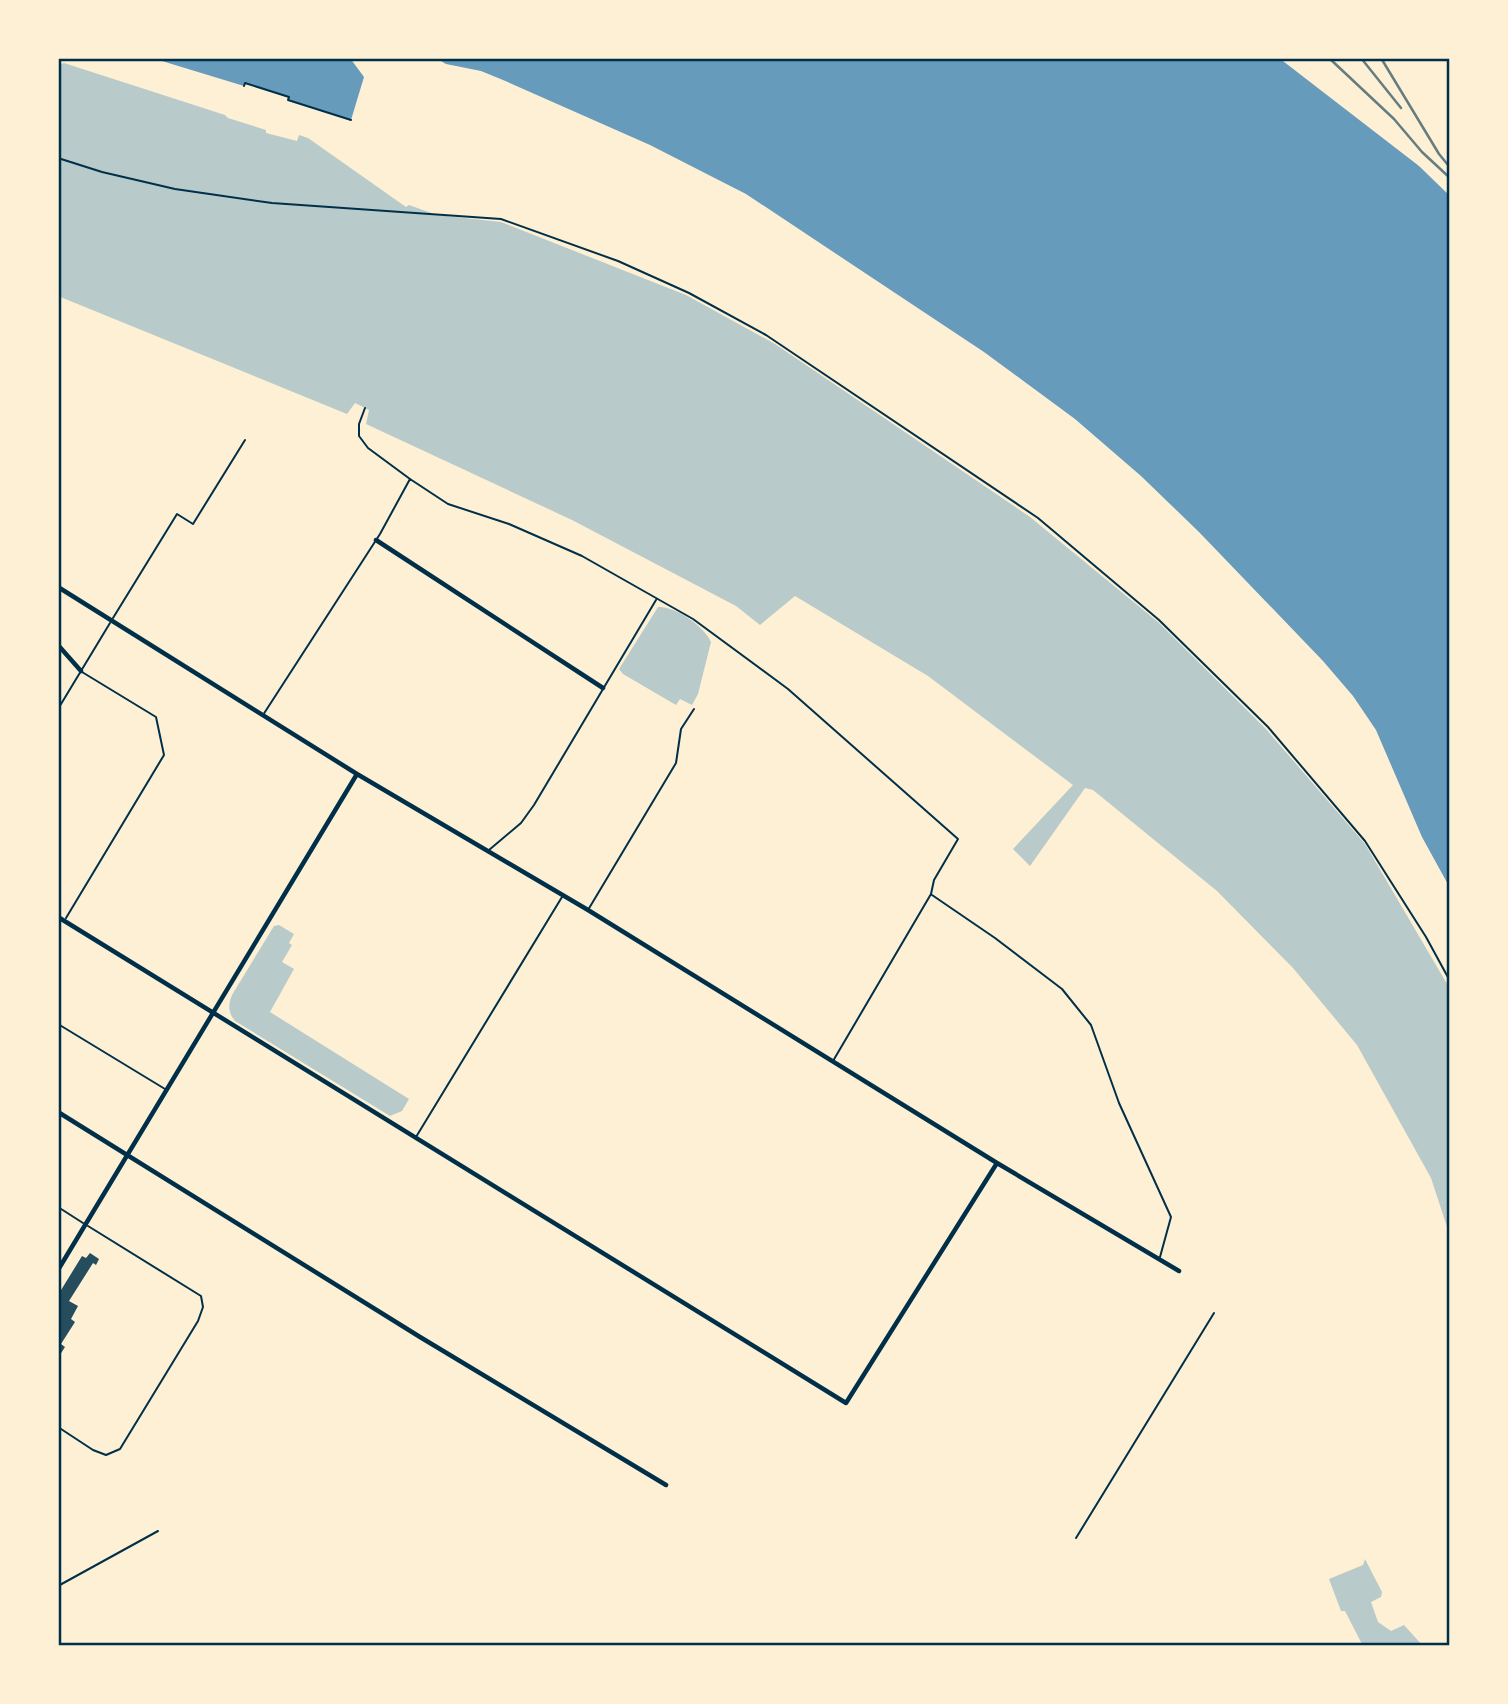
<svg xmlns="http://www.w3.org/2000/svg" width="1508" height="1704" viewBox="0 0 1508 1704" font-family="'Source Serif 4',serif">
	<rect width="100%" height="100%" fill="#fdf0d5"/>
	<path fill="#b9caca" d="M64 63 225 115 228 118 266 130V133L297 141 299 135 308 138 406 207 409 205 437 215 501 222 686 295 775 344 1030 517 1158 622 1266 729 1365 844 1450 989V1236L1431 1178 1357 1045 1293 968 1217 891 1093 790 1085 788 1030 866 1013 849 1073 785 928 676 795 596 760 625 736 606 572 520 366 424 369 410 355 403 347 414 58 296V65Z
		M658 607C675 606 704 626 711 642L698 694 692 705 680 699 676 705 623 674 619 669Z
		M279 925 294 934 289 943 292 945 282 962 294 969 270 1012 409 1099 402 1111 390 1116 235 1021C228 1012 228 1005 232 995L274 926Z
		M1365 1559 1382 1592 1381 1597 1371 1602 1378 1622 1391 1631 1404 1625 1423 1646H1363L1345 1611H1341L1329 1579 1363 1565Z"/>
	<path fill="#669bbc" d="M152 58H350L364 77 351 120 288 100V97L245 83 244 86Z
		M436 58H1279L1419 166 1450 196V888L1422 837 1376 730 1353 696 1323 661 1199 532 1141 476 1075 419 984 352 746 194 650 145 503 80 481 71 446 64Z"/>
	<path fill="#264d5e" d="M90 1253 99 1259 96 1265 93 1263 69 1301 78 1306 71 1319 75 1322 61 1344 65 1347 58 1358V1295L82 1256 86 1258Z"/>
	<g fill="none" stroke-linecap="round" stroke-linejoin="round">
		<path stroke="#003049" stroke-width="2" d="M244 86 245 83 289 97 288 100 351 120
			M58 158 102 172 175 189 272 203 501 219 618 261 689 293 766 335 1038 518 1159 620 1268 727 1365 841 1426 937 1450 981
			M58 1586 158 1531"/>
		<path stroke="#003049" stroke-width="2" d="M365 408 359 424V436L368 448 410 479 448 504 509 524 582 556 693 619 788 689 958 839 934 880 931 894 833 1061
			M113 618 177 514 193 524 245 440
			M58 709 110 623
			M263 715 380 534 410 479
			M489 850 521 823 534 805 656 600
			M932 895 995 938 1062 989 1091 1025 1119 1103 1171 1217 1160 1257
			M588 910 676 763 681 729 694 709
			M66 918 164 755 156 717 82 672
			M58 1024 165 1089
			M416 1137 562 897
			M58 1207 83 1223
			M58 1427 93 1450 106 1455 120 1449 198 1321 203 1307 201 1296 88 1226
			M1076 1538 1214 1313"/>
		<path stroke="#003049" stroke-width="4.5" d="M376 540 603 688
			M58 587 357 774 588 910 997 1163 1179 1271
			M58 645 81 671
			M58 917 846 1403 997 1163
			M58 1112 420 1337 666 1485
			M58 1270 357 774"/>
		<path stroke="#657d81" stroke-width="2.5" d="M1329 58 1394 119 1422 152 1450 178
			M1361 58 1401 108
			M1381 58 1439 154 1448 165"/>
	</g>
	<rect width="1508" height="1704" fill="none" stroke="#fdf0d5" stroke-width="119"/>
	<rect x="60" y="60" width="1388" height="1584" fill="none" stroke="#003049" stroke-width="2.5"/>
</svg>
